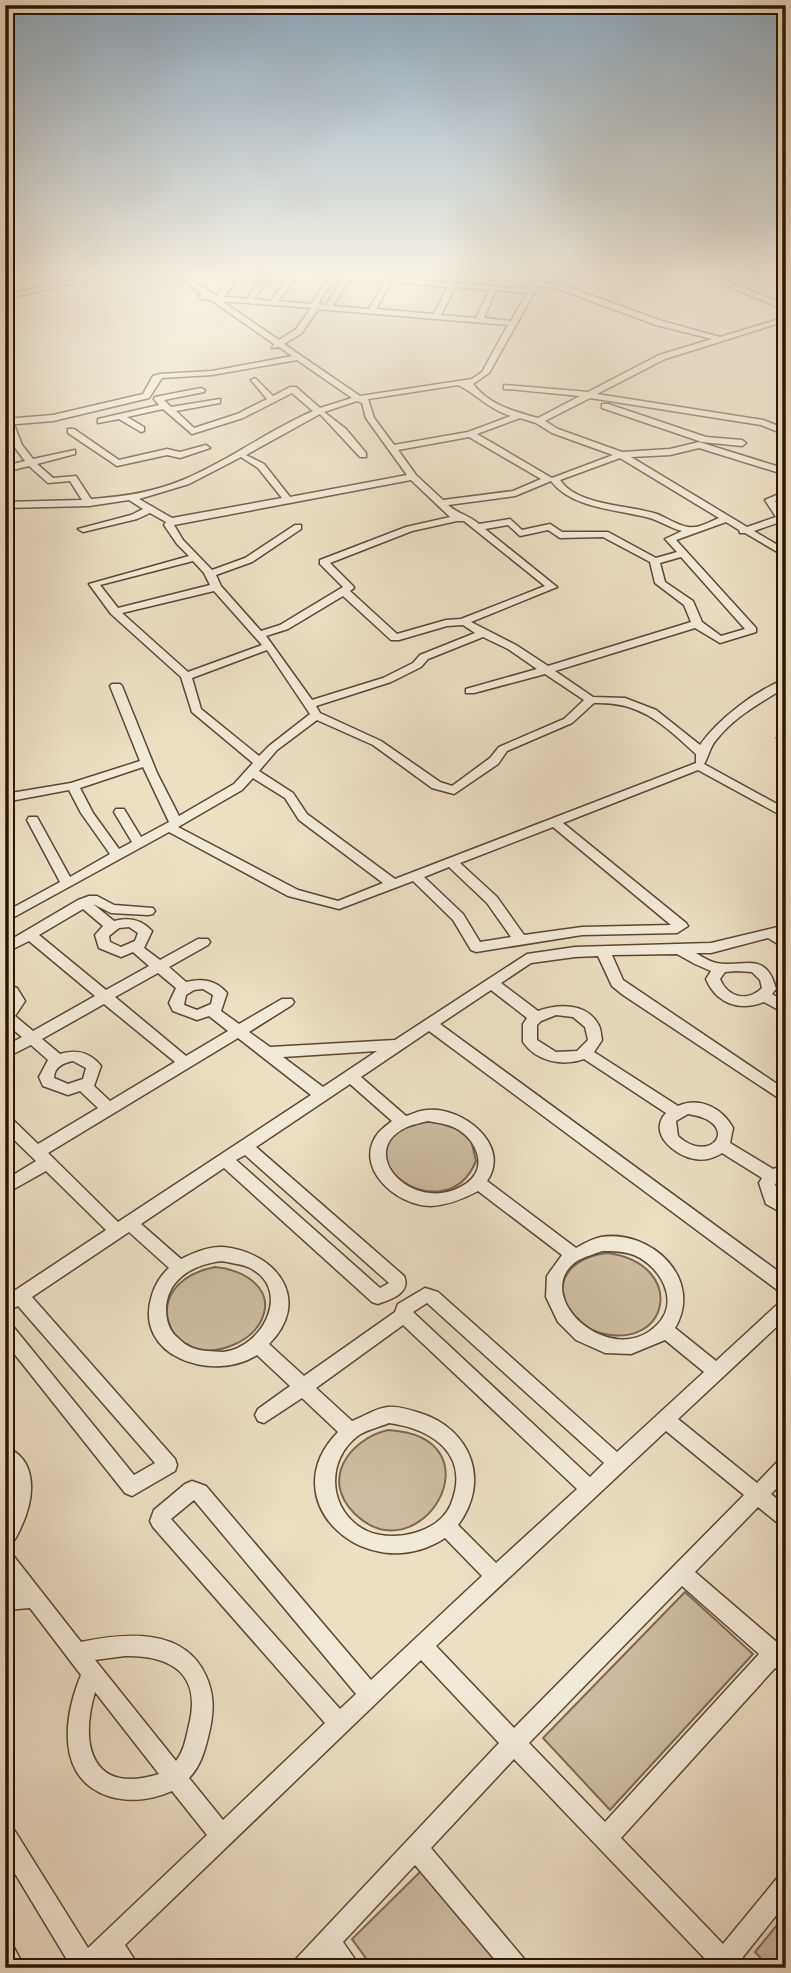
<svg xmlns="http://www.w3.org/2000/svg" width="791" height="1973" viewBox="0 0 791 1973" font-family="'Old Standard TT',serif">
	<rect width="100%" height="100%" fill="#ebdfc4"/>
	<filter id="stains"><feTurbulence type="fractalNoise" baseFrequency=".00286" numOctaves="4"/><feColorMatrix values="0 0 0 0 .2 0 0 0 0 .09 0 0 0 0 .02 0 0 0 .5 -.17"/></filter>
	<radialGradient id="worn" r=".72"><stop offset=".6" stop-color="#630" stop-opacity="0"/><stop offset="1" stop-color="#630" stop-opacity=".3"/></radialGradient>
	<path fill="#cbbca3" stroke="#7c6852" stroke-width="2" d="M420 1121 451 1124 471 1140 476 1161C445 1237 328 1151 420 1121Z
		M608 1253C689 1265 669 1354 597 1332 584 1328 571 1318 566 1305 553 1273 580 1256 608 1253Z
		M215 1267C242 1269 277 1288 261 1321 255 1333 245 1340 233 1345 169 1373 132 1284 215 1267Z
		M388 1430C504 1437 420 1579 354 1513 320 1479 350 1439 388 1430Z
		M685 1592 753 1654 610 1810 543 1738Z
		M424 1868 506 1968H373L352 1939Z
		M786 1914V1968H770L755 1952Z"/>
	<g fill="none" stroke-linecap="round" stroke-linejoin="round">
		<g stroke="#5c4731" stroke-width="3">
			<path id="minor" d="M5 272H15L5 276Z
				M106 272H120L5 299V295Z
				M172 272H180L217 296 235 272H242L224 297 247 299 266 272H273L254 299 271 301 291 274 285 272 346 274 354 272 353 275 529 289 531 285 524 284V280L534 281 538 272H545L540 282 560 284 662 321 720 337 786 317V321L665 359 597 394 763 420 786 429V435L761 425 590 398 545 421 558 429 622 452 670 449 699 442 786 469V475L699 448 670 455 631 457 747 527 776 517 765 500 786 491V497L775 501 784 515 786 514V520L754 531 786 550V557L745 533H740L739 530 726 522 676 540 756 628V632L720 643 695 628 555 671 593 697 625 698 656 710 700 745C718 719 756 690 786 679V687C762 702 735 716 717 739 710 746 709 756 704 764L786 809V818L698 770 563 823 686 923 688 926 677 933 582 935 476 952 471 950 453 920 413 881 339 909 288 896 169 832 5 922V912L60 882 27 820 29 817H37L70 877 110 854 81 813 69 790 5 802V794L71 783 140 761 110 686 112 684H120L122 686 157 773 179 816 234 784 253 763 192 712 181 677 111 614 89 584 189 556 177 544 164 525 166 522 150 513 137 519 83 532 78 529 131 515 143 509 129 500 89 506 5 508V502L82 500 70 481 48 483 29 466 5 472V466L25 461 13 445 8 429 15 427 22 445 33 459 75 450V454L37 464 53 478 76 476 91 499C123 497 155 492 185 479 230 460 269 430 313 411L292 393 243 418 192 434 163 409 127 417 144 427V431L141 432 119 419 98 423V419L159 405 154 399 155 397 201 388 205 390 204 392 164 400 171 407 220 399V403L176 411 194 428 237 414 267 399 251 380 255 378 273 396 290 387H296L320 408 352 398 297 360 212 375 162 378 149 398 53 421 5 425V419L53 415 143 394 153 376 160 374 212 371 292 356 279 347 272 348 274 344 211 300 199 299V295H203ZM298 275 329 277 311 304 278 301ZM335 278H343L326 305 318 304ZM350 279 384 282 369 309 333 306ZM391 282 448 287 434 314 376 309ZM538 286 556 288 656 325 712 339 659 355 588 392 504 385V389H507L580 396 538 418C513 411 489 405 473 384L489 373ZM455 287 489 290 476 318 441 315ZM496 290 527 293 511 321 484 318ZM222 301 311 308 296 329 279 340ZM318 309 328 310 508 325 482 372 472 379 360 396 284 344 302 333ZM458 385C475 393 488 409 511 416L468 432 394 445 374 418 368 399ZM357 401 362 403 366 418 407 475 290 497 264 464 246 455 320 414 360 457H366V453L346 429 324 412ZM520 418 536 423 552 433 613 455 552 478 477 434ZM469 437 541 479 513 491 443 500 416 475 398 450ZM241 457 258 468 282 498 172 518 139 499 189 484ZM620 458 719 518C709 522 698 529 688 527 677 525 667 518 657 514 630 505 577 506 560 480ZM411 480 450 517 406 527 320 560V564L343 587 280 625 261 631 221 586 216 575 252 562 301 529V525H295L245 558 212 570 183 540 174 525ZM551 481C572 508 614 509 646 517 659 520 670 528 682 531L665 539 677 552 656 558 608 532H562L550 524 522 530 510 519 479 524C467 514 460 515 448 505L515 496ZM457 521H464L545 586 461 619 446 620 397 634 350 591 354 588 353 586 330 563 412 531ZM508 525 520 536 548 530 560 538 603 537 650 562 655 583 684 605 691 622 548 666 516 645 471 622 557 587 485 529ZM681 557 745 629 721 636 702 622 693 601 665 582 660 563ZM193 561 204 573 210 585 118 608 100 585ZM214 591 262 645 188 672 122 613ZM343 596 391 640H399L447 626 463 625 475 633 420 655 413 663 383 678 312 700 266 636 288 629ZM483 637 508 649 537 669 466 689V693H474L545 674 584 700 564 719 499 747 490 758 452 786 440 782 381 741 320 713 316 706 391 682 421 667 428 659ZM267 650 310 714 269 746 259 756 201 709 192 678ZM594 703C641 701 664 725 696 754V763L395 879 307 814 293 793 259 771 277 750 317 720 373 745 432 788 454 794 498 764 507 751 572 723ZM143 767 169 822 141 837 124 809H116L114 812 132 842 119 849 93 813 80 788ZM253 778 285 798 299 820 383 883 338 901 298 890 178 827 242 790ZM553 827 671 925 582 927 524 935 497 897 460 863ZM449 867 487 903 511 937 480 942 463 914 424 877Z
				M578 272H644L641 274Z
				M685 272H697L723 280 719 282Z
				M602 404H608L706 437 742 440 746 443 742 446 702 442 602 408Z
				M68 429H74L119 460 167 449 180 452 206 445 210 448 180 458 167 455 117 466 68 433Z
				M783 735H786V744L777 738Z
				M97 896 114 905 153 908 155 911 153 914 148 915 111 913 93 904 114 921C129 917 141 919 152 931L144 948 160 960 198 939H208L210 942 208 945 169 967 186 982C203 978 216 980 227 993L221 1011 239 1024 282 999H292L294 1002 292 1005 249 1032 270 1047 395 1040 527 954 575 947 711 943 786 925V933L781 935 786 938V949L768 938 711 953H696C702 957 709 961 716 963 744 968 766 950 776 989L772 994 786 1002V1014L764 1002C739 1012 716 1003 706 979L711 971 695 964 677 954 612 955 623 980 786 1090V1103L623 995 612 986 598 956 575 957 531 963 501 983 538 1011C557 1004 586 1002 598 1024 601 1028 601 1035 602 1040L594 1052 678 1106C700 1096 723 1109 733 1128L730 1143 773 1169 786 1165V1177L775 1184 779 1196 786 1201V1215L766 1204 759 1183 762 1178 722 1153C714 1158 705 1161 695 1159 675 1156 647 1133 666 1113L584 1059C562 1067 536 1061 523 1042V1024L527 1018 491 990 440 1024 786 1277V1294L780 1292 429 1031 361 1077 406 1116C413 1114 420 1110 427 1110 462 1106 512 1145 487 1181L576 1248C583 1244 592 1239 601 1237 651 1229 704 1279 675 1328L716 1361 780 1302 786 1300V1318L678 1419 757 1483 779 1460 786 1458V1479L771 1494 786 1506V1527L779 1524 758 1507 695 1572 786 1650V1674L775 1668 621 1838 723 1944 778 1877 786 1874V1903L739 1962 742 1968H707L709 1963 514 1759 431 1848 525 1960 529 1968H502L415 1865 343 1942 361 1968H334L327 1959 319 1968H291L295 1960 499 1743 421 1660 125 1945 140 1968H114L109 1961 101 1968H72L5 1857V1825L13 1828 88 1948 207 1835 172 1791C151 1800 131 1803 108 1796 55 1778 64 1716 81 1675L30 1608 5 1610V1590H15L5 1577V1552L12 1554 81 1642C125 1633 184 1627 206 1676 214 1694 214 1709 210 1729 206 1746 202 1765 189 1778L223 1820 325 1723 153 1527 150 1521 154 1510 185 1484 192 1481 206 1486 371 1680 482 1576 445 1538C367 1589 270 1501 338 1432L302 1398 264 1423 258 1421 255 1415 258 1409 290 1386 257 1355C213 1383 132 1357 152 1295 155 1285 161 1275 169 1268L129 1232 32 1297 175 1459 177 1465 175 1471 132 1496 125 1493 5 1342V1322L11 1324 134 1475 155 1463 18 1306 5 1313V1297L106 1230 46 1171 5 1194V1180L36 1161 5 1131V1115L10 1117 38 1144 98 1108 80 1091 68 1095 43 1086 39 1077 48 1060 31 1045 5 1058V1046L22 1037 5 1023V1009L11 1001 5 994V984L17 988 25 1001 15 1016 33 1031 95 996 29 941 5 953V943L78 900 89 896ZM83 909 103 926 95 935 99 948 121 957 133 952 149 966 106 990 39 935ZM129 927 138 933 135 941 121 947 110 942 109 936 119 928ZM736 971 752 972 760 980 762 988C748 1002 728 998 720 979L725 972ZM158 973 176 988 169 1003 173 1011 197 1020 209 1016 228 1031 186 1056 115 997ZM203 989 213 995 211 1004 197 1010 184 1005 186 995 194 990ZM104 1004 175 1062 110 1101 94 1086 101 1066C90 1052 77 1049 60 1054L42 1039ZM556 1015 573 1017 585 1027 588 1040 577 1051 556 1052 537 1040V1025L541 1021ZM238 1038 311 1095 118 1222 48 1153ZM377 1051 323 1087 283 1057ZM73 1061 86 1068 83 1079 68 1084 54 1078C54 1067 63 1063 73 1061ZM350 1084 392 1121C388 1124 383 1128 379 1132 351 1166 396 1206 431 1206 448 1205 463 1199 478 1191L562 1255 547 1276 546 1297 558 1322 576 1340 605 1353 631 1354 665 1340 704 1372 617 1452 438 1292 425 1288 398 1304 395 1312 304 1376 269 1344C313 1300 276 1252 223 1247 209 1246 193 1253 181 1259L141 1224 224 1168 372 1302 378 1304C392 1299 411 1293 404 1276L256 1147ZM688 1114C743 1122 712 1167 678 1136L676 1121ZM428 1121C439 1123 449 1124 459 1130 477 1142 488 1167 467 1183 416 1219 352 1152 407 1127 414 1124 421 1123 428 1121ZM245 1155 389 1283 380 1288 236 1160ZM602 1251C613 1251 624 1251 634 1255 660 1266 681 1301 657 1325 611 1371 528 1295 577 1261 584 1257 594 1254 602 1251ZM222 1261C230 1263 241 1264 248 1267 294 1288 263 1348 223 1352 218 1352 212 1351 207 1351 195 1350 187 1347 178 1338 169 1331 166 1320 166 1309 167 1278 195 1264 222 1261ZM427 1303 604 1463 590 1477 413 1312ZM403 1325 577 1489 496 1563 458 1525C491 1481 471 1429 420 1413 410 1410 398 1406 388 1407 376 1408 363 1417 352 1421L316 1388ZM389 1423C432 1429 471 1454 451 1504 439 1533 394 1543 367 1531 328 1513 324 1460 359 1435 367 1430 379 1427 389 1423ZM666 1431 744 1495 514 1728 436 1646ZM194 1500 356 1694 340 1709 171 1519ZM682 1586 759 1654 605 1822 529 1743ZM125 1656C171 1655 202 1674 189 1725 186 1738 184 1751 176 1761L95 1660ZM95 1692 159 1774C92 1795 79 1746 95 1692Z
				M5 1447C39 1459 34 1499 22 1525 18 1534 15 1543 5 1547V1519L11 1505 13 1483 5 1467Z
				M5 1942 13 1946 25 1968H5Z"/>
		</g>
		<g stroke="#2d1400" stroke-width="2">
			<path id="major" d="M695 272H707L786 305V311Z"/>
		</g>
		<use href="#minor" fill="#f2ead9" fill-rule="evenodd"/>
		<use href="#major" fill="#ebdfc4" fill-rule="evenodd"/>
	</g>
	<linearGradient id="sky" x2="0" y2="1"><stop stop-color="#8faabf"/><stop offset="0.5" stop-color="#f6f1e4"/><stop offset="1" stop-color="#f6f1e4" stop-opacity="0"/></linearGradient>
	<rect width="791" height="548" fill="url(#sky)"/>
	<rect width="791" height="1973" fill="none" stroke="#ebdfc4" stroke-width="28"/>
	<rect x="7" y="7" width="777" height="1959" fill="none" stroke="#2d1400" stroke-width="3.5"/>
	<rect x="14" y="14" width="763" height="1945" fill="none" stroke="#2d1400" stroke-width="2"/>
	<rect width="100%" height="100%" filter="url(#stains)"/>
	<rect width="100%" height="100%" fill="url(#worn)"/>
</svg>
